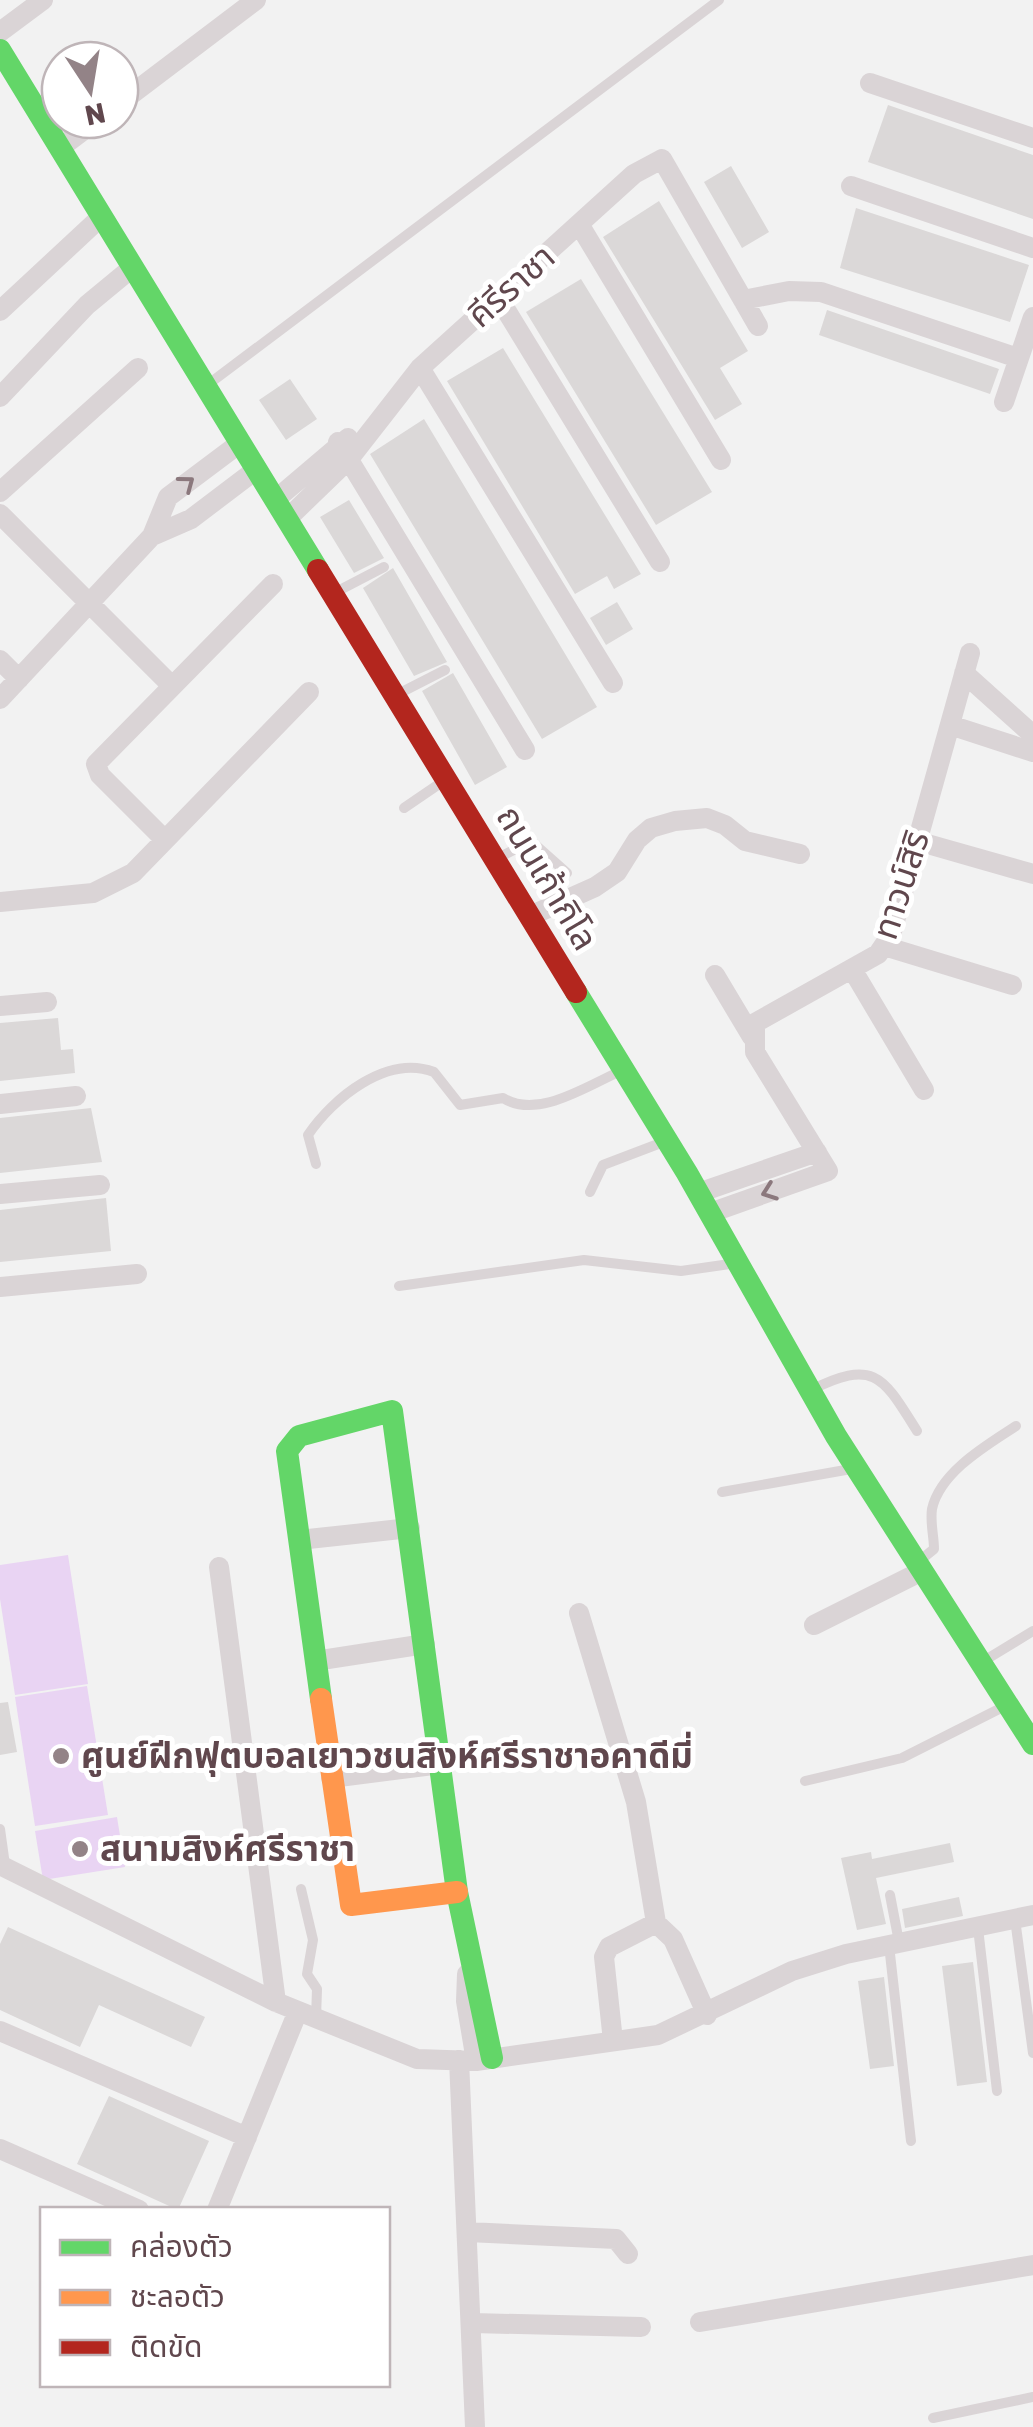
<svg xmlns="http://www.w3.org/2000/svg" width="1033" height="2427" viewBox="0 0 1033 2427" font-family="Rubik,'Noto Sans Thai',sans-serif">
	<rect width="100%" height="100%" fill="#f2f2f2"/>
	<path fill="#e9d4f3" d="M68 1555 88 1684 15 1695 0 1599V1565Z
		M87 1686 108 1815 35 1826 15 1697Z
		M117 1817 125 1867 43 1880 35 1831Z"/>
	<path fill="#dbd8d8" d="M888 105 1033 155V219L868 162Z
		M731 166 769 232 742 248 704 182Z
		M659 201 748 351 720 368 742 404 715 420 603 237Z
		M856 208 1029 265 1010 322 840 268Z
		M581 279 712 492 656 525 526 312Z
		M827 310 999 369 990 394 819 335Z
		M503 348 641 574 614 589 607 576 575 594 447 381Z
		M290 379 317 419 286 440 259 400Z
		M424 419 597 707 542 739 370 454Z
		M349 500 384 558 354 573 320 517Z
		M393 568 447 662 414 676 363 588Z
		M617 602 633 629 606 645 590 618Z
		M453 673 507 767 475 785 422 691Z
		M58 1018 61 1050 73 1049 75 1073 0 1081V1023Z
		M91 1108 102 1162 0 1173V1118Z
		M106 1198 111 1251 0 1262V1210Z
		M8 1702 17 1752 0 1755V1703Z
		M950 1843 954 1862 876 1878 886 1924 857 1930 841 1858 871 1852 872 1859Z
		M959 1897 963 1916 905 1928 902 1909Z
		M8 1927 205 2017 191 2047 99 2005 80 2047 0 2010V1944Z
		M973 1962 987 2082 957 2086 942 1966Z
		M884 1977 894 2066 870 2069 858 1981Z
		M109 2096 209 2141 178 2210 77 2164Z"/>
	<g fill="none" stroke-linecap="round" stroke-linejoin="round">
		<path stroke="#dad4d6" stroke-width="10" d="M206 386 719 0
			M334 593 384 567
			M396 695 445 670
			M404 808 445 780
			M496 859 531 841 567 873
			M316 1164 308 1135C333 1098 387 1054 434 1072L460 1105 503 1098C538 1120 588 1085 623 1070
			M590 1192 603 1165 666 1141
			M399 1286 584 1260 681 1271 737 1263
			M811 1390C875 1358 883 1377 917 1431
			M722 1492 851 1469
			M918 1562 934 1549C934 1536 930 1523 932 1509 940 1472 987 1445 1016 1426
			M982 1662 1033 1631
			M805 1781 902 1758 1007 1705
			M0 1829 5 1865
			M301 1889 313 1940 307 1974 317 1989 316 2018
			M890 1895 899 1942
			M1015 1919 1033 2053
			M978 1928 997 2091
			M889 1945 911 2141
			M933 2418 1033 2397"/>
		<path stroke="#dad4d6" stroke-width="20" d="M0 32 43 0
			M870 83 1033 138
			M120 103 256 0
			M60 148 97 120
			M851 186 1033 248
			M579 224 721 460
			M498 297 660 562
			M743 300 789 291 821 292 1018 358
			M0 311 102 216
			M420 368 613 683
			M0 397 87 305 133 267
			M1004 402 1033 317
			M338 442 525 750
			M0 492 138 368
			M275 500 348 438
			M0 514 171 685
			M287 519 349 459 420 368 634 174 662 159 758 326
			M152 536 191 519 257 469
			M0 660 19 679
			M964 673 1033 735
			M0 699 152 536 168 497 240 443
			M950 725 1033 752
			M165 840 100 775 96 764 273 584
			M917 841 1033 874
			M0 902 93 893 133 873 309 692
			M530 916 595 887 617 872 637 840 651 828 675 821 707 818 725 825 745 841 800 854
			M884 946 1012 985
			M852 969 924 1090
			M715 975 752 1037
			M0 1006 47 1002
			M0 1104 76 1096
			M698 1193 817 1152
			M0 1194 100 1185
			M710 1213 828 1171 755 1052V1023L878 954 891 935 970 653
			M0 1287 137 1274
			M299 1540 410 1528
			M219 1567 276 2002
			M579 1613 636 1802 656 1923 609 1947 604 1957 613 2041
			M814 1625 922 1571
			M315 1661 425 1644
			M331 1778 441 1764
			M0 1865 276 2002 417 2059 476 2061 658 2035 792 1971 846 1954 1033 1915
			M656 1923 673 1939 707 2015
			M467 1974 466 2001 476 2061
			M0 2031 247 2137
			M459 2060 475 2427
			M0 2149 139 2210
			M217 2210 298 2011
			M468 2232 616 2239 628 2254
			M700 2322 1033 2265
			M473 2323 641 2327"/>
		<path stroke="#63d668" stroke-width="22" d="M0 50 318 570
			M576 992 687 1173 836 1436 1033 1744
			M321 1699 287 1451 299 1436 392 1411 457 1892 492 2058"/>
		<path stroke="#ff974d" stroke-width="22" d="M321 1699 351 1905 457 1892"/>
		<path stroke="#b3261e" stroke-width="22" d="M318 570 576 992"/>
	</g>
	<defs><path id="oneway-chevron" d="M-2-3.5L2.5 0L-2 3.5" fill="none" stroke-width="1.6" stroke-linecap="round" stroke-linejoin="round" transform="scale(2.5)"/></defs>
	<g stroke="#8b787d">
		<use href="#oneway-chevron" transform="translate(187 483) rotate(-37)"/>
		<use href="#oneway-chevron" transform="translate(769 1192) rotate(160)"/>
	</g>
	<g fill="#938387" stroke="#fff" stroke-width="4">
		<circle cx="61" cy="1756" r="10"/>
		<circle cx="80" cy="1849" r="10"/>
	</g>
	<g text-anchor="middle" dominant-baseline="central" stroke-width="10" stroke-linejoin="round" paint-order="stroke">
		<g font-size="35" fill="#60474d" stroke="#fff">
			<text transform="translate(511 286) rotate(-42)">คีรีราชา</text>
			<text transform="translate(547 878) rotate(59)">ถนนเก้ากิโล</text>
			<text transform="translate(901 885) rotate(-72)">ทาวน์สิริ</text>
		</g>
		<g font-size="35" font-weight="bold" fill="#60474d" stroke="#fff" text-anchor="start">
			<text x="81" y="1756">ศูนย์ฝีกฟุตบอลเยาวชนสิงห์ศรีราชาอคาดีมี่</text>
			<text x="100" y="1849">สนามสิงห์ศรีราชา</text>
		</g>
	</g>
	<rect x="40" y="2207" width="350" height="180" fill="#ffffff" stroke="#bfb5b8" stroke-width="2.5"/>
	<rect x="60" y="2240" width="50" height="15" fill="#63d668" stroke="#bfb5b8" stroke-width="2.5"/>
	<text x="130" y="2257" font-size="30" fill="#60474d">คล่องตัว</text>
	<rect x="60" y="2290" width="50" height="15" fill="#ff974d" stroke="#bfb5b8" stroke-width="2.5"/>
	<text x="130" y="2307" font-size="30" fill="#60474d">ชะลอตัว</text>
	<rect x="60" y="2340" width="50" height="15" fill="#b3261e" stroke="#bfb5b8" stroke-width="2.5"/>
	<text x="130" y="2357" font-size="30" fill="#60474d">ติดขัด</text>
	<g transform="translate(90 90) rotate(168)"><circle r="48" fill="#ffffff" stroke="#bfb5b8" stroke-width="2.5"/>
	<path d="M0-8L18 38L0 25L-18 38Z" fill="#938387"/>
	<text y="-15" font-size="28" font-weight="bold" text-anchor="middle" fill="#60474d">N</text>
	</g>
</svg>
